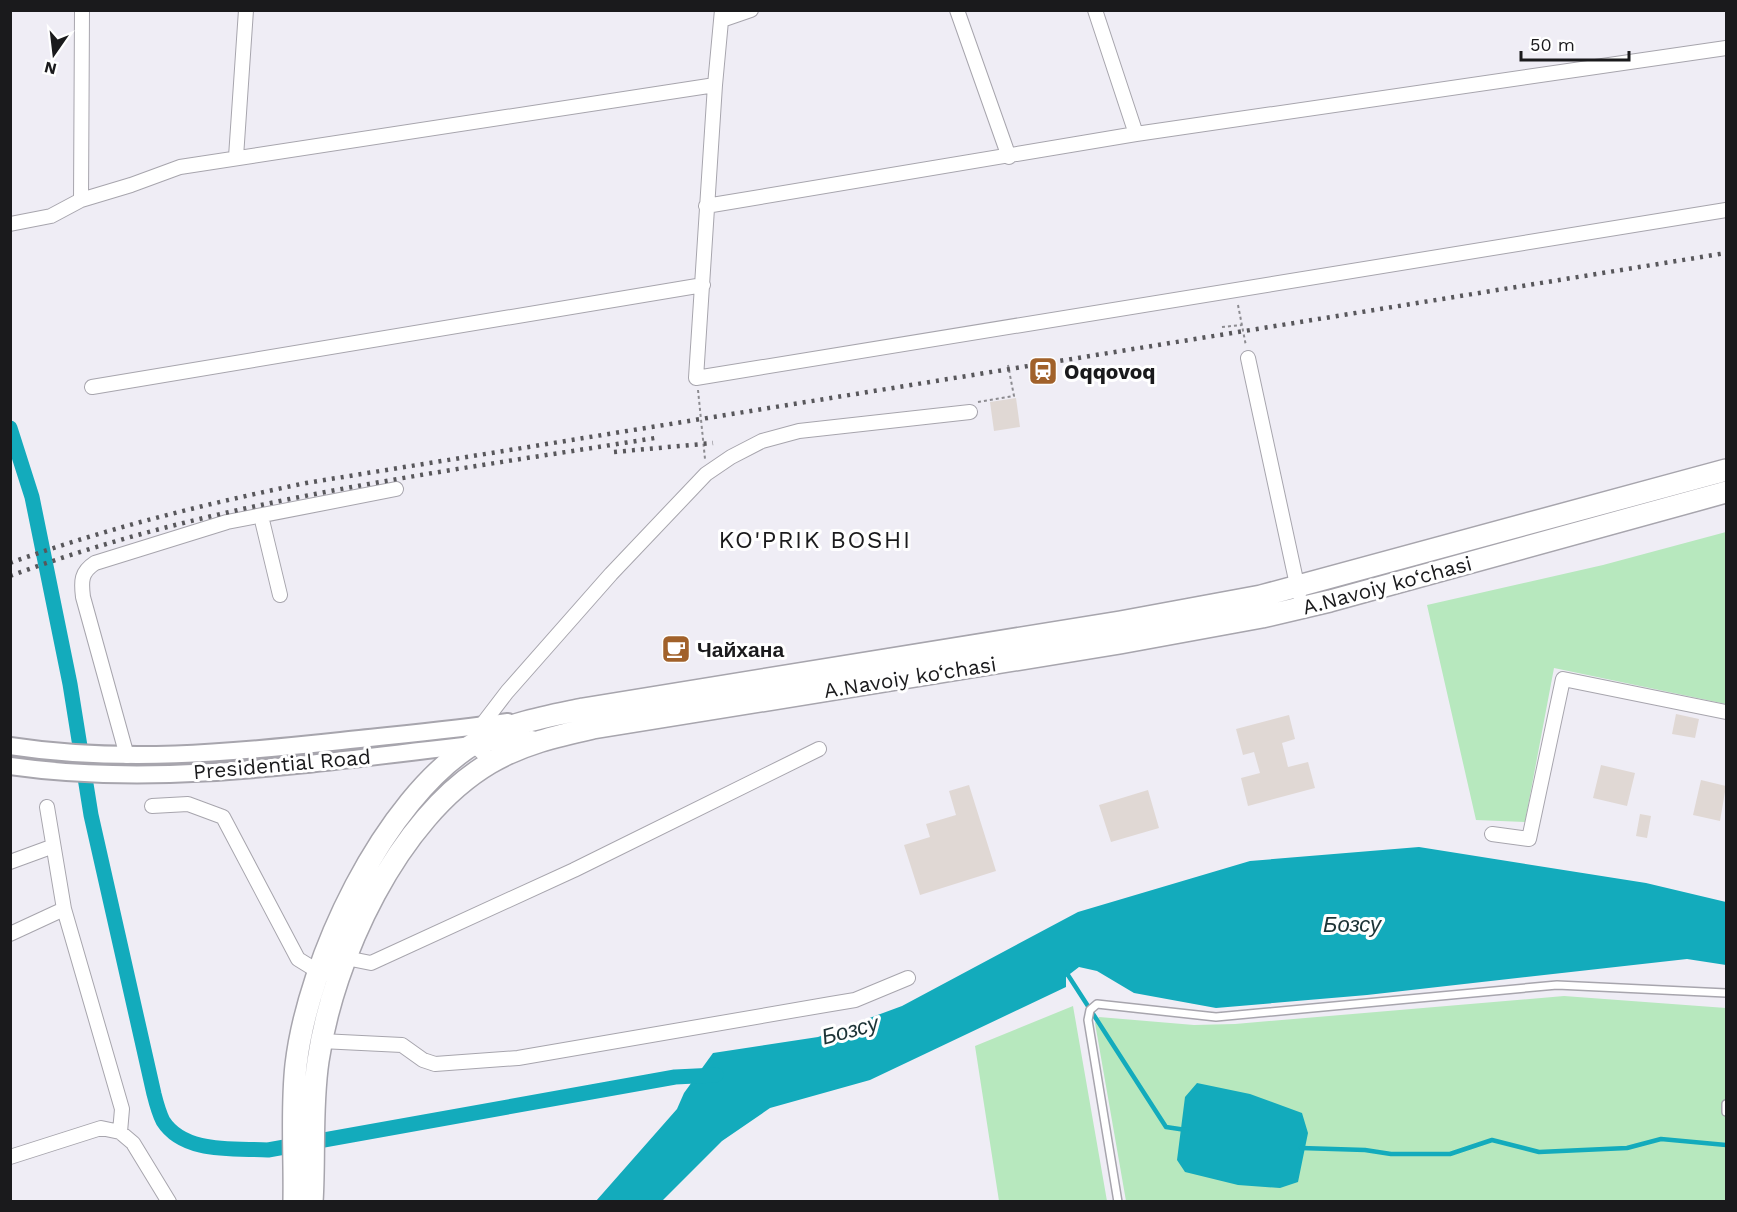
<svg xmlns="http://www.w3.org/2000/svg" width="1737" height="1212" viewBox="0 0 1737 1212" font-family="'Work Sans',sans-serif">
	<rect width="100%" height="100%" fill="#efedf5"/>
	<path fill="#b7e8be" d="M1726 532V704L1554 668 1525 822 1476 820 1427 605 1603 565Z
		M1564 996 1726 1008V1201H1126L1095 1023 1099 1017 1194 1025 1235 1024Z
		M1073 1006 1107 1201H999L975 1046Z"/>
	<path fill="#13abbc" d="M1419 847 1646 883 1726 902V965L1687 959 1367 995 1216 1008 1134 993 1097 971 1079 967 1066 977V987L870 1080 770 1108 722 1141 662 1201H596L677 1109 684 1093 713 1053 818 1037 902 1006 1078 912 1250 861Z
		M1197 1083 1250 1094 1302 1113 1308 1133 1298 1182 1280 1188 1238 1185 1185 1172 1177 1160 1185 1097Z"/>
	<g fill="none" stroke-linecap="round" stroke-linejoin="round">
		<path stroke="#13abbc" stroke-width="4.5" d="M1066 972 1166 1127 1186 1130
			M1301 1148 1365 1150 1391 1154H1450L1492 1140 1539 1152 1627 1148 1661 1139 1726 1145"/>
		<path stroke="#13abbc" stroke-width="15" d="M10 428 32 497 70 684 91 815 154 1094C156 1102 159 1113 163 1121 184 1154 234 1148 268 1150L675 1077 716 1075"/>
	</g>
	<path fill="#e0d8d4" d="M1016 398 1020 427 994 431 990 402Z
		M1676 714 1699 719 1695 738 1672 734Z
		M1289 715 1295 739 1282 743 1288 767 1308 762 1315 788 1248 806 1241 778 1260 773 1254 752 1243 755 1236 729Z
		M1601 765 1635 773 1627 806 1593 798Z
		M1701 780 1726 786 1720 821 1693 815Z
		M969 785 996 871 920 895 904 845 930 837 926 824 956 815 949 791Z
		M1148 790 1159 828 1111 842 1099 805Z
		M1640 814 1651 816 1647 838 1636 836Z"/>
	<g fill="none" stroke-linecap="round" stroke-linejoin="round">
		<g stroke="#a7a5ad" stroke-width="10">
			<path id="service" d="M1726 1112V1104
				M1118 1202 1088 1020 1090 1010 1097 1004 1216 1017 1557 985 1726 993"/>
		</g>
		<g stroke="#a7a5ad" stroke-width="16">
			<path id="minor" d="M722 10 715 85 696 378 1726 210
				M957 10 1009 157
				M1095 10 1136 134
				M722 20 751 10
				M236 157 246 10
				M81 200 82 10
				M706 206 1136 134 1726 48
				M10 224 51 216 81 200 131 185 180 167 715 85
				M1248 358 1299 594
				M92 387 703 285
				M261 516 280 595
				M127 756 83 597C81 581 81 572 95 563L227 522 396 489
				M492 762 473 744 481 726 507 692 611 574 706 474 731 457 762 441 799 431 970 412
				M152 806 188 804 223 817 298 959 319 972
				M47 807 64 909 122 1109 120 1132
				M1492 834 1529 839 1563 679 1726 712
				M10 862 51 847
				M10 934 64 909
				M346 958 371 963 574 870 819 749
				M321 1041 402 1045 423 1060 435 1064 518 1058 831 1004 855 1000 908 978
				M10 1157 101 1128 120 1132 133 1143 169 1202"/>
		</g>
		<g stroke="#a7a5ad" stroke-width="20">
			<path id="tertiary" d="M10 746C121 763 230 753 341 741 396 735 452 730 508 722
				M10 766C184 791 360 754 532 739"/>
		</g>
		<g stroke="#a7a5ad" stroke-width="24">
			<path id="primary" d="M294 1202C295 1156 291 1111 296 1065 308 961 383 799 475 743 508 723 545 717 583 709L1120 622 1261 596 1726 470
				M312 1202C315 1155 311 1108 318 1061 333 958 397 818 490 763 522 744 557 736 593 728L1120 643 1262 617 1330 601 1726 492"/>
		</g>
		<path stroke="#8c8b90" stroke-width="2" stroke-dasharray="3 3" stroke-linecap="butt" d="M1238 305 1246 346
			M1222 327 1242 325
			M698 390 705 459
			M978 402 1014 396 1008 365"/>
		<use href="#service" stroke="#fff" stroke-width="7"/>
		<use href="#minor" stroke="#fff" stroke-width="14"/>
		<use href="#tertiary" stroke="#fff" stroke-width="16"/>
		<use href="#primary" stroke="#fff" stroke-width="21"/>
		<path stroke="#58575b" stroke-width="4.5" stroke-dasharray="3 6" stroke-linecap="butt" d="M614 452 713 443
			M10 563C107 528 205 504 306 483L1726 253
			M10 576C218 499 438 473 655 438"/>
	</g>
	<defs>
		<g id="station-square" transform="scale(1.5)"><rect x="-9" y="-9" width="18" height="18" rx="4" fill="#a1612a" stroke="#fff"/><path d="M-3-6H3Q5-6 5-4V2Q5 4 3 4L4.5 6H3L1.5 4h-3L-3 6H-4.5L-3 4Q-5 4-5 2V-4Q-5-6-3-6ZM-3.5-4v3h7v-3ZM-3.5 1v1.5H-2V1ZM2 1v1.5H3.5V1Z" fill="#fff"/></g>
		<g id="cafe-square" transform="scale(1.5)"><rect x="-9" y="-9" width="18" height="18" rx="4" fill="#a1612a" stroke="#fff"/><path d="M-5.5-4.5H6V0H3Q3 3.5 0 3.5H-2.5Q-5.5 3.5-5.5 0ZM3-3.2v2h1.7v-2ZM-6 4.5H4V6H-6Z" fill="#fff"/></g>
	</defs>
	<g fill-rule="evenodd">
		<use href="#station-square" x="1043" y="371"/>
		<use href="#cafe-square" x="676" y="649"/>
	</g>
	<g text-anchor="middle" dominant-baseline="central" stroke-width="6" stroke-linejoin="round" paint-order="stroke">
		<g font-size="21" font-weight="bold" fill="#1a1a1c" stroke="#fff" text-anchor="start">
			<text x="1064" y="371">Oqqovoq</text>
			<text x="697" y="649">Чайхана</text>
		</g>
		<g font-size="21" fill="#1a1a1c" stroke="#fff">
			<text transform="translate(1387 585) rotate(-15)">A.Navoiy ko‘chasi</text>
			<text transform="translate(910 677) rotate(-9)">A.Navoiy ko‘chasi</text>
			<text transform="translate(282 764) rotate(-5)">Presidential Road</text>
		</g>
		<g font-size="22" font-style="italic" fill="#1d3336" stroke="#fff">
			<text x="1352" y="924">Бозсу</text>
			<text transform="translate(850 1030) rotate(-15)">Бозсу</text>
		</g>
		<g font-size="24" letter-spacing="1.5" fill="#1a1a1c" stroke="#fff">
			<text x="815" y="540">KO'PRIK BOSHI</text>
		</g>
	</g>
	<rect width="1737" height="1212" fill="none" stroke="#1a1a1c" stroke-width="24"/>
	<g transform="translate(54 54) rotate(194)" stroke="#ffffff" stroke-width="4.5" paint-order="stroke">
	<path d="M0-4.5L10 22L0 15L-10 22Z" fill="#1a1a1c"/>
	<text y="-9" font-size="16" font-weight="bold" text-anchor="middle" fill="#1a1a1c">N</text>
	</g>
	<path d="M1521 51v9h108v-9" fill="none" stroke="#1a1a1c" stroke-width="3"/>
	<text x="1530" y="51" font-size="18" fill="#1a1a1c" stroke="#ffffff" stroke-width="4.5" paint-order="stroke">50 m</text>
</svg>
